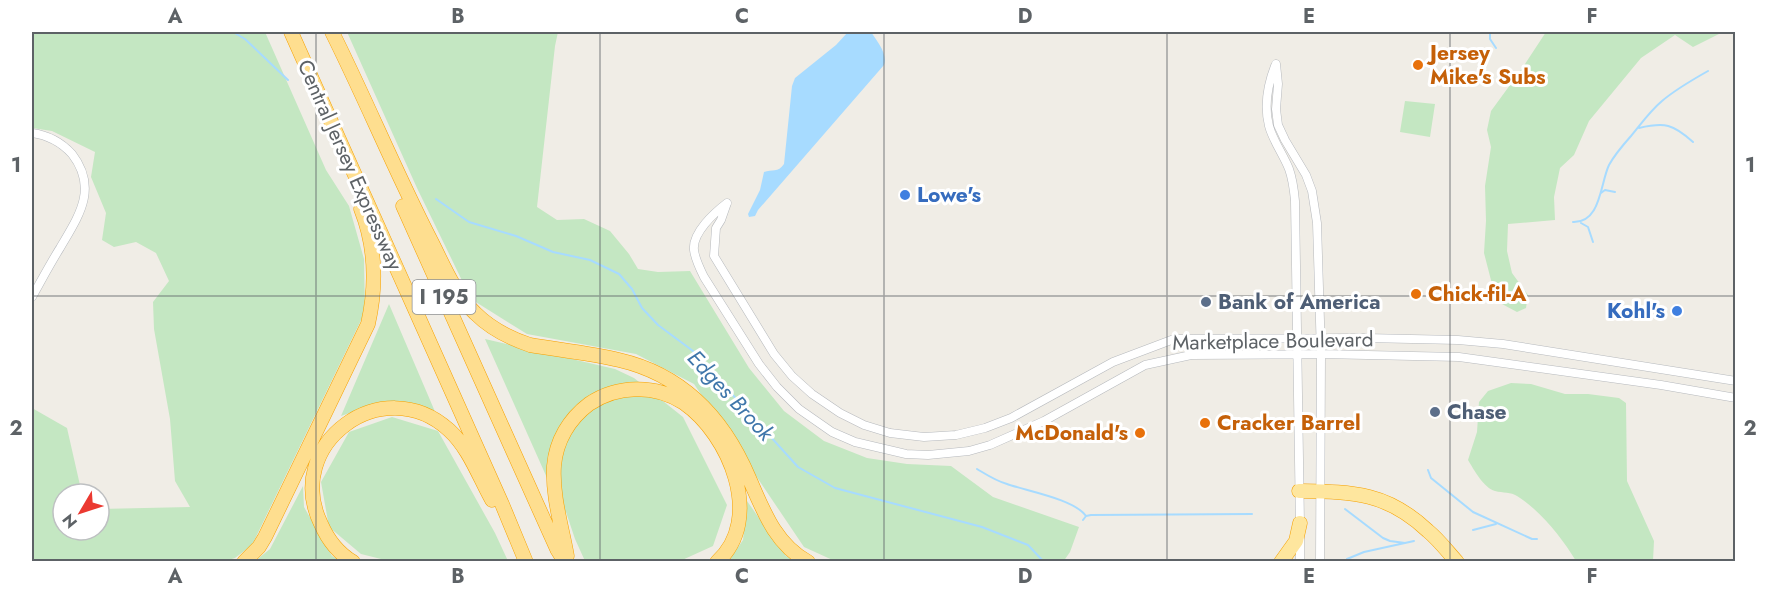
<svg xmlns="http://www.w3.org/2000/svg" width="1767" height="593" viewBox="0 0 1767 593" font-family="Jost,sans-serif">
	<rect width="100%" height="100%" fill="#f0ede6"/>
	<path fill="#c4e7c2" d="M32 32H265L326 170 349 206 364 259 365 312 252 545 235 558 222 562 32 561V408L67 428 82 494H63V530H99V509L190 507 175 481 170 419 154 329 153 302 169 281 156 253 136 242 114 247 102 240 106 213 91 177 95 152 52 131 32 128Z
		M347 32H558L555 46 537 207 557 220 584 219 610 231 629 254 638 269 658 272 690 271 749 368 784 411 824 441 867 458 907 464 951 466 993 497 1079 527 1070 552 1063 562H837L804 547 694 384 636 354 527 334 471 299 417 188Z
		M1546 32H1723L1693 47 1675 35 1641 58 1589 121 1574 155 1560 168 1554 197 1555 220 1508 224 1507 251 1512 273 1528 295 1526 308 1517 312 1502 304 1492 284 1484 253 1486 221 1485 186 1491 147 1487 130 1491 111 1521 70Z
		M1405 101 1435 104 1430 137 1400 132Z
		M389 304 436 414 410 404H375L341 416Z
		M485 339 615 369 634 378 683 417 727 505 713 546 680 561H585L575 539 566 512 560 507Z
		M1511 383 1531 384 1565 394H1588L1619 398 1626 403 1627 481 1654 541 1653 561H1576C1562 538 1541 511 1517 496 1511 492 1503 493 1495 491 1484 488 1474 470 1468 460L1477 432 1479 402 1488 391Z
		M392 417 438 431 495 533 508 561H389L361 554 329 527 321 482 349 432Z
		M303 486 304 507 332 556 341 561 254 562 270 549Z
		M747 501 786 556 796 561 728 562 743 540Z"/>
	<path fill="#a7dbff" d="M848 32H871C877 41 888 54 884 65L758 210 755 216 749 217 748 214 760 190 764 172C772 169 778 173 784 164L792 86 795 78 836 45Z"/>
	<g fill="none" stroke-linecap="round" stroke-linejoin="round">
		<path stroke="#a7dbff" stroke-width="2" d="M233 32 245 39 288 80
			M1490 32V39L1496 48
			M1639 128C1665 122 1673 124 1693 142
			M1601 193 1605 190 1615 192
			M436 199 469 222 516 236 553 252 590 260 619 274 632 289 642 308 658 325 693 351 798 467 835 488 982 527 1028 545 1044 562
			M1573 222C1601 223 1600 184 1609 165 1615 154 1623 145 1631 136 1641 124 1650 111 1662 101 1676 89 1692 80 1708 71
			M1581 223 1588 227 1593 242
			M977 469C987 475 996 481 1007 484 1027 491 1074 499 1086 516
			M1428 470 1431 478 1473 512 1532 539H1537
			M1345 509 1383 538 1390 541 1405 543
			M1083 520 1086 516 1091 515 1252 514
			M1473 530 1496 524
			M1347 559 1364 552 1414 541"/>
		<g stroke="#b6b9bd" stroke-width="9">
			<path id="minor" d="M1276 64 1278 84 1276 109 1278 125 1285 140 1306 175 1312 191 1317 223 1321 354 1320 562
				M1275 66C1268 84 1264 106 1269 126 1273 141 1283 154 1289 169 1293 180 1294 190 1295 201L1300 524
				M32 133C47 135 61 142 72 154 99 189 78 217 60 248 50 264 41 281 32 297
				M727 203C714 213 692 233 694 250 695 259 700 269 704 277L759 364 777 387 799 409 832 432 855 442 906 454 928 455 969 451 990 445 1044 421 1145 365 1191 355 1321 354 1459 357 1661 385 1736 398
				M727 203 721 220 716 228 714 256 774 354 792 376 812 394 840 413 864 425 890 433 924 437 956 435 985 428 1011 418 1113 362 1174 339 1365 338 1458 340 1503 344 1736 381
				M1300 539V562"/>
		</g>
		<g stroke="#f6a100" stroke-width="15">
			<path id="trunk" d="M1299 491C1353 492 1387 492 1428 531 1439 540 1447 551 1457 562
				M1281 562 1296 541 1300 523"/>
		</g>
		<g stroke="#f6a100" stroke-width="15">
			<path id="motorway" d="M291 32 502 504 526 562
				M332 32C366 100 395 171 430 239 443 264 454 293 475 313 490 328 509 338 530 345 559 350 590 353 619 360 684 375 724 419 749 478 763 510 775 544 808 562
				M403 206 557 549 565 562
				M567 556C562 527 552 496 554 466 556 441 569 419 589 404 617 385 655 384 684 403 729 434 765 519 717 562
				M244 562 259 547 265 537 368 324C377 284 376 247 361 209
				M353 562C338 553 328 540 321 524 282 444 383 370 449 430 469 448 479 477 492 500"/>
		</g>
		<use href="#minor" stroke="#fff" stroke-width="8"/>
		<use href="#trunk" stroke="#fee69e" stroke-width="14"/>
		<use href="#motorway" stroke="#fede8f" stroke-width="14"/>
	</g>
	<path fill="none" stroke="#5d6266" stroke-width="1.5" stroke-opacity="0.55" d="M316 32V562M600 32V562M884 32V562M1167 32V562M1450 32V562M32 296H1736"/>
	<g fill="#e8710a" stroke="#fff" stroke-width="2">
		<circle cx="1418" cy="65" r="6"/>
		<circle cx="1416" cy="294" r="6"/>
		<circle cx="1205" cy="423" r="6"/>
		<circle cx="1140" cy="433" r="6"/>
	</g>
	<g fill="#3f7fe0" stroke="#fff" stroke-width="2">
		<circle cx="905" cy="195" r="6"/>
		<circle cx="1677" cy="311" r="6"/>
	</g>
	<g fill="#5c6f8a" stroke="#fff" stroke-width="2">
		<circle cx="1206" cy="302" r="6"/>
		<circle cx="1435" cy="412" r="6"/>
	</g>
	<g text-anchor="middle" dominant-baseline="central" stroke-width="6" stroke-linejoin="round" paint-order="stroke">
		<rect fill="#fff" stroke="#8e9194" stroke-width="1.5" x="412.5" y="280" width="63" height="34" rx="4.5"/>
		<g font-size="20" font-weight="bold" fill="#5d6266">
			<text x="444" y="297">I 195</text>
		</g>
		<g font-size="21" font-weight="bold" fill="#c56008" stroke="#fff" text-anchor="start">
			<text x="1430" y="53">Jersey<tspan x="1430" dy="24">Mike's Subs</tspan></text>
			<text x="1428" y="294">Chick-fil-A</text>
			<text x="1217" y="423">Cracker Barrel</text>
			<text x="1128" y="433" text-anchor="end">McDonald's</text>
		</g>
		<g font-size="21" fill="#5d6266" stroke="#fff">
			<text transform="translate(350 165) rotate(66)">Central Jersey Expressway</text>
			<text transform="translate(1273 341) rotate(-1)">Marketplace Boulevard</text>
		</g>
		<g font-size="21" font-weight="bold" fill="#366cbe" stroke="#fff" text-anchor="start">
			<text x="917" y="195">Lowe's</text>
			<text x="1665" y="311" text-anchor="end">Kohl's</text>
		</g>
		<g font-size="21" font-weight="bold" fill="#4e5e75" stroke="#fff" text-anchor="start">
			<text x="1218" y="302">Bank of America</text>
			<text x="1447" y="412">Chase</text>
		</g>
		<g font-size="22" font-style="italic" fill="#3f76aa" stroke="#fff">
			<text transform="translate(731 395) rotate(47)">Edges Brook</text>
		</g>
	</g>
	<rect width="1767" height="593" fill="none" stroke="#ffffff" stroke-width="66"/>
	<g transform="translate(81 512) rotate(231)"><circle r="28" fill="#ffffff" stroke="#bec0c2" stroke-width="1.5"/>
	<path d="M0-4.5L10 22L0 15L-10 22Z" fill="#eb3931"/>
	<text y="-9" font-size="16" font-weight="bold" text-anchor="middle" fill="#5d6266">N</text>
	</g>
	<rect x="33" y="33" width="1701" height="527" fill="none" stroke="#5d6266" stroke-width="2"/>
	<g font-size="20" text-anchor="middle" font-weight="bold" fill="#5d6266">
		<text x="175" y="23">A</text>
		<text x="458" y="23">B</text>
		<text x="742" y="23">C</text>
		<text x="1025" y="23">D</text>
		<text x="1309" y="23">E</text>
		<text x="1592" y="23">F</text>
		<text x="16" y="172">1</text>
		<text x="1750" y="172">1</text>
		<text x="16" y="435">2</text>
		<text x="1750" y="435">2</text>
		<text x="175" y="583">A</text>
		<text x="458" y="583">B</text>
		<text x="742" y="583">C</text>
		<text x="1025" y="583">D</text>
		<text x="1309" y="583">E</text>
		<text x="1592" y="583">F</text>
	</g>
</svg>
